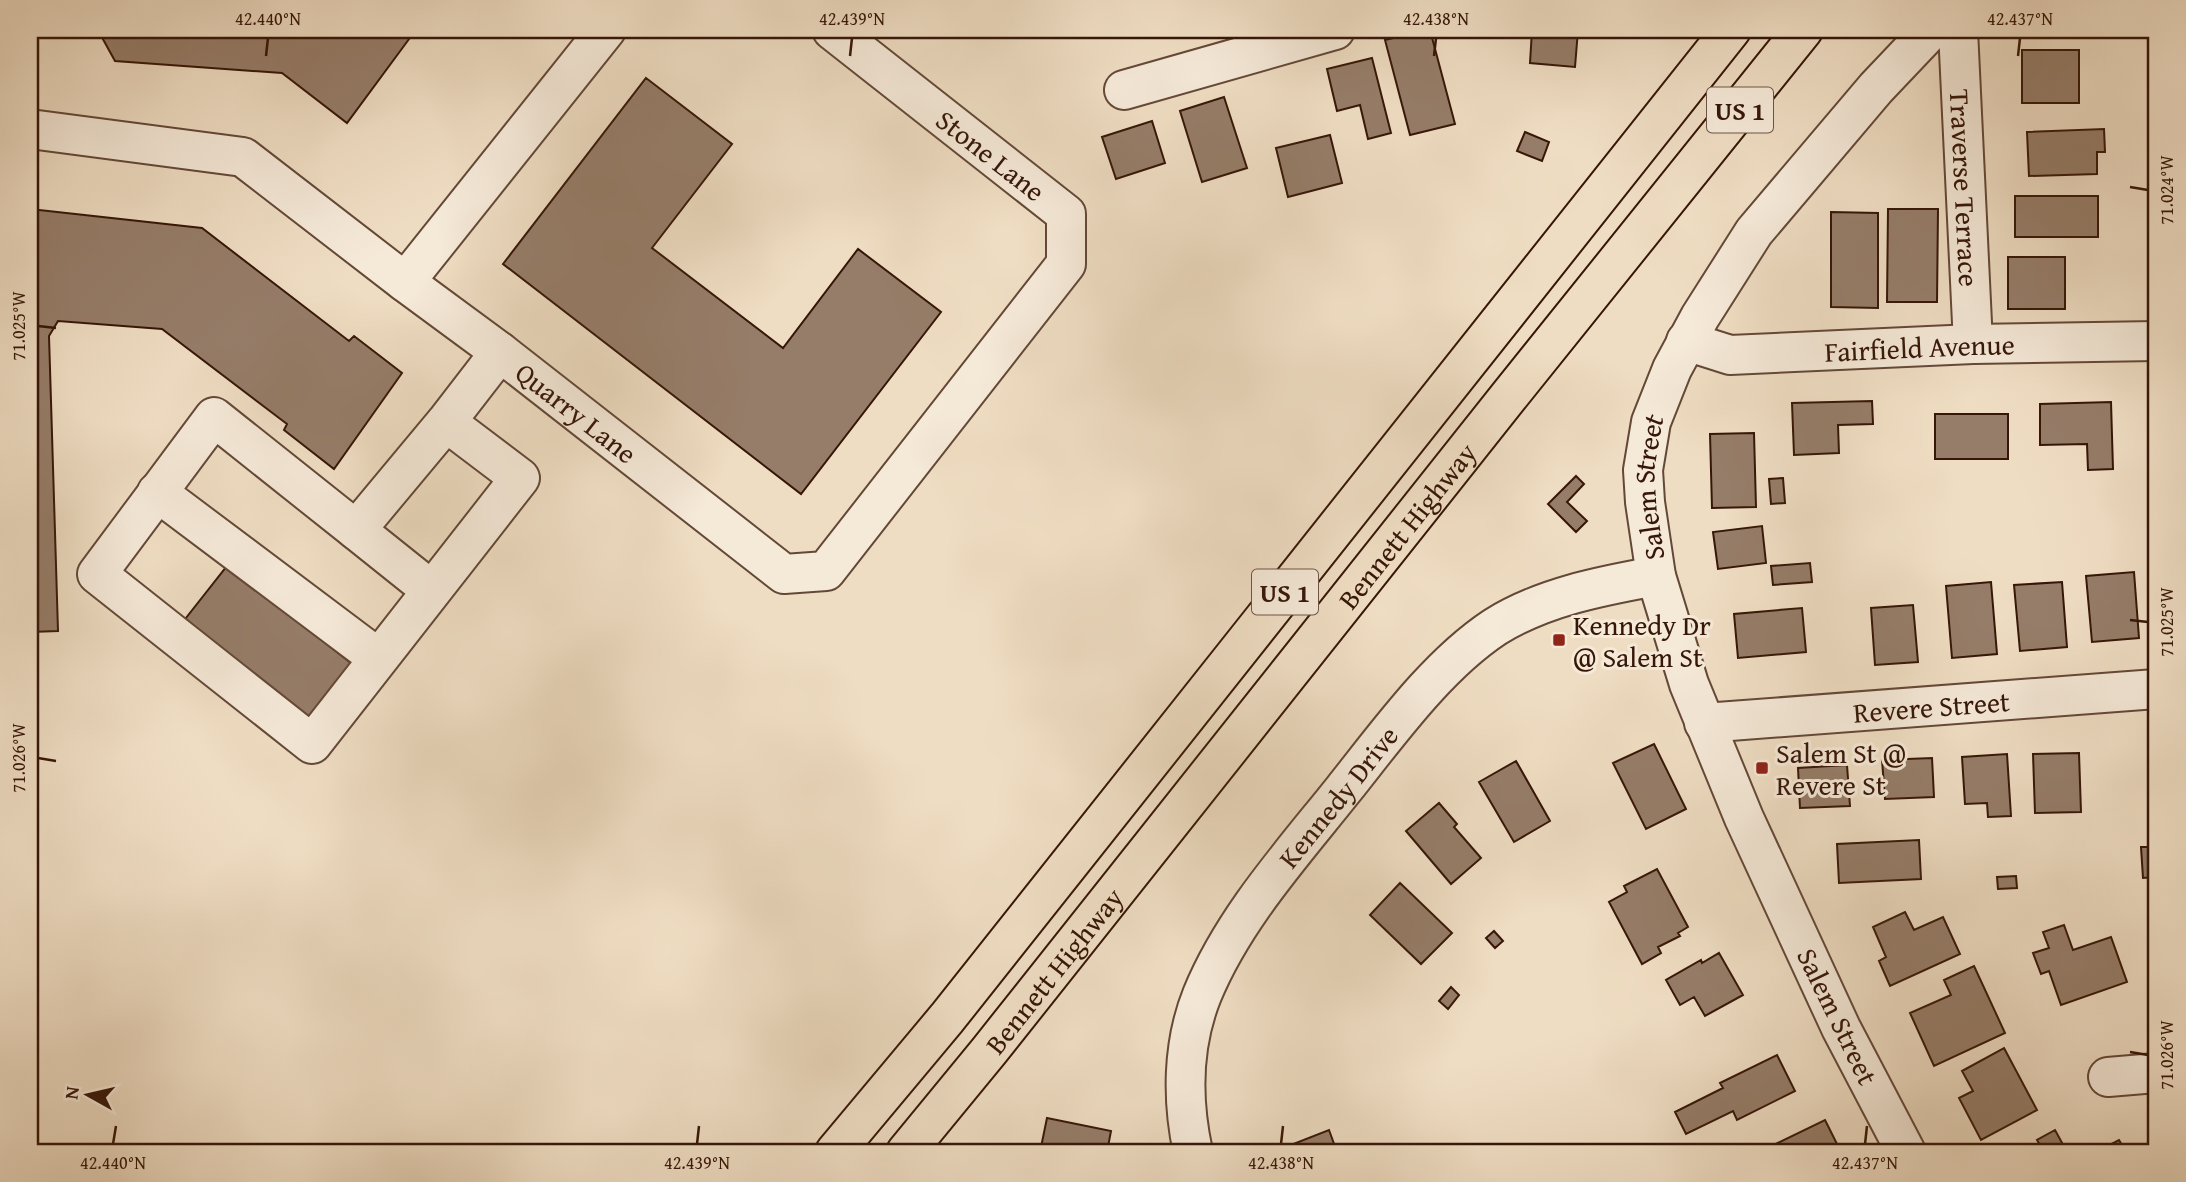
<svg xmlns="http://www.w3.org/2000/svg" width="2186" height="1182" viewBox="0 0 2186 1182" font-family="'Gentium Book Plus',serif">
	<rect width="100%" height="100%" fill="#efddc3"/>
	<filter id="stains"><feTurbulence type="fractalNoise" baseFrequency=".00286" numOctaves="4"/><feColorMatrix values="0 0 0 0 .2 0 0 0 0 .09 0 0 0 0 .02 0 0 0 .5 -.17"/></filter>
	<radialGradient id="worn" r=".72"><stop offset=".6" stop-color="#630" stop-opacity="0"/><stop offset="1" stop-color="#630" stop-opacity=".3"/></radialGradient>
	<path fill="#967d69" stroke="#361608" stroke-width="2" d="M82 30H406L412 35 347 123 282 73 115 61 99 32 85 37Z
		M1426 30H1430L1455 124 1410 135 1385 40Z
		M1532 30H1578L1575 67 1530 63Z
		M2022 50H2079V103H2022Z
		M1372 58 1391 133 1368 139 1360 105 1337 111 1327 69Z
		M646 78 732 144 652 248 783 348 858 249 941 312 801 494 503 264Z
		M1224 97 1247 168 1202 182 1180 111Z
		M1152 121 1165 163 1116 179 1102 137Z
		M2104 129 2105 152H2097V174L2029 176 2027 132Z
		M1525 132 1549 142 1542 161 1517 151Z
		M1330 135 1342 183 1288 197 1276 148Z
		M2015 196H2098V237H2015Z
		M30 209 202 228 349 341 354 336 402 373 334 469 284 430 287 424 162 329 58 321 49 336 58 631 30 632Z
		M1888 209H1938L1937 302H1887Z
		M1831 212 1878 213V308L1831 307Z
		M2008 257H2065V309H2008Z
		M1872 401 1873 424 1838 425 1839 453 1794 455 1792 403Z
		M2111 402 2113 469 2088 470 2087 444 2040 445V404Z
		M1935 414H2008V459H1935Z
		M1754 433 1756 507 1712 508 1710 434Z
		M1576 476 1584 484 1567 502 1587 521 1576 532 1548 504Z
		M1783 478 1785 503 1771 504 1769 479Z
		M1762 526 1766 563 1718 569 1713 532Z
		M1810 563 1812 582 1773 585 1771 566Z
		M227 566 351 663 306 720 182 623Z
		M2134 572 2139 638 2092 642 2086 576Z
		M1991 582 1997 654 1952 658 1946 586Z
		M2062 582 2067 647 2020 651 2014 585Z
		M1913 605 1918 662 1875 665 1871 608Z
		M1802 608 1806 652 1738 658 1734 614Z
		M1654 744 1686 809 1646 829 1613 763Z
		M2079 753 2081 812 2035 813 2033 754Z
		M2007 754 2011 816 1988 817 1987 803 1965 804 1962 757Z
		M1932 758 1934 797 1885 799 1882 760Z
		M1516 761 1550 821 1514 842 1479 782Z
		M1847 765 1850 806 1800 808 1798 768Z
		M1439 803 1457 824 1454 827 1481 858 1451 884 1406 831Z
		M1919 840 1921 879 1839 883 1837 844Z
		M2141 847H2156V877L2143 878Z
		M1657 869 1688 927 1678 933 1680 936 1658 947 1661 953 1642 964 1609 902 1627 892 1624 886Z
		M2016 876 2017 888 1998 889 1997 877Z
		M1400 883 1452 933 1421 964 1370 915Z
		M1905 912 1914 930 1943 917 1960 954 1890 986 1879 961 1886 957 1873 927Z
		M2064 925 2073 950 2111 937 2127 982 2061 1005 2049 971 2041 974 2033 953 2049 948 2043 932Z
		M1494 931 1503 941 1495 948 1486 938Z
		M1719 953 1743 995 1705 1016 1694 997 1680 1005 1666 980 1701 960 1702 963Z
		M1974 966 2005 1033 1934 1066 1910 1013 1951 995 1944 980Z
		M1451 987 1459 995 1448 1009 1439 1001Z
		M2004 1048 2037 1110 1981 1140 1959 1098 1973 1091 1962 1071Z
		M1777 1055 1795 1091 1737 1120 1733 1111 1686 1134 1675 1112 1723 1088 1720 1083Z
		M1047 1118 1111 1131 1107 1152H1040Z
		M1825 1120 1841 1152H1761V1151Z
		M1329 1130 1337 1152H1285L1283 1148Z
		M2055 1130 2067 1152H2044L2037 1140Z
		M2119 1140 2126 1152H2096Z"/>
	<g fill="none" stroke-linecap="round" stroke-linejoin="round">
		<g stroke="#644837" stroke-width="42">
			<g id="minor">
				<path id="s1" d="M1958 30 1973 344"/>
				<path d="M1124 90 1335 30"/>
				<path id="s2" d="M30 129 243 157 405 282 500 352 784 574 826 571 1066 264V214L832 30"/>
				<path d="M405 282 606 30"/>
				<path id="s3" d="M1686 341 1730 355 1973 344 2156 341"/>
				<path d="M446 422 520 478 312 744 97 574 214 417 356 530 446 422 500 352"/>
				<path d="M157 492 378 658"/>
				<path d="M356 530 431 590"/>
				<path id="s4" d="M1704 723 2156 689"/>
				<path d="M2108 1077 2156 1073"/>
				<path id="s5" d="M1193 1152C1182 1101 1182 1045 1202 995 1233 919 1292 854 1343 790 1387 735 1436 666 1495 627 1543 597 1601 586 1656 576"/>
				<path id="s6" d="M1906 1152 1841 1028 1744 818 1689 684 1656 576 1645 502 1643 470 1651 422 1672 369 1700 317 1754 232 1876 88 1931 30"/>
			</g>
		</g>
		<g stroke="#361608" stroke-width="42">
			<g id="highway">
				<path d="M835 1152 947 1018 1731 30"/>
				<path id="s7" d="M906 1152 989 1051 1509 396 1803 30"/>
			</g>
		</g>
		<use href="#minor" stroke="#f5e9d8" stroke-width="38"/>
		<use href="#highway" stroke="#efddc3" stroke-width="38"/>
	</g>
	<path fill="none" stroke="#361608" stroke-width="2.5" d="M266 56 268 38M850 56 852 38M1434 56 1436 38M2018 56 2020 38M2130 187 2148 190M38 326 56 328M2130 620 2148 622M38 758 56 761M2130 1052 2148 1055M113 1144 116 1126M697 1144 699 1126M1281 1144 1283 1126M1865 1144 1867 1126"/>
	<g fill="#8f2418" stroke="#f5e9d8" stroke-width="2.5">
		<rect x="1552" y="633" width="14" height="14" rx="3.5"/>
		<rect x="1755" y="761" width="14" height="14" rx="3.5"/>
	</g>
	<g text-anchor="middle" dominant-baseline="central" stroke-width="6" stroke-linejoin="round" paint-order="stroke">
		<g fill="#f5e9d8" stroke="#6f5546" stroke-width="2">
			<rect x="1707" y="87.5" width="66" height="45" rx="5"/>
			<rect x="1252" y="569.5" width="66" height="45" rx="5"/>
		</g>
		<g font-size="26" font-weight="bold" fill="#361608">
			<text x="1740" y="110">US 1</text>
			<text x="1285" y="592">US 1</text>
		</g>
		<g font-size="28" fill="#361608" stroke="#f5e9d8">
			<text transform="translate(991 155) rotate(38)">Stone Lane</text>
			<text stroke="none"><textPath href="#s1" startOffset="158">Traverse Terrace</textPath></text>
			<text stroke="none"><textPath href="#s3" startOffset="236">Fairfield Avenue</textPath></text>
			<text stroke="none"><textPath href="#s2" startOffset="635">Quarry Lane</textPath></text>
			<text stroke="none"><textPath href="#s6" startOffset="719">Salem Street</textPath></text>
			<text stroke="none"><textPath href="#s7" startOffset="802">Bennett Highway</textPath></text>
			<text stroke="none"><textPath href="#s4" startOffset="228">Revere Street</textPath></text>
			<text stroke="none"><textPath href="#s5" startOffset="401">Kennedy Drive</textPath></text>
			<text stroke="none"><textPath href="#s7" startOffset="234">Bennett Highway</textPath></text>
			<text transform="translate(1838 1016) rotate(64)">Salem Street</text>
		</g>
		<g font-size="28" fill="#361608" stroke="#f5e9d8" text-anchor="start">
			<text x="1573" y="624">Kennedy Dr<tspan x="1573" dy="32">@ Salem St</tspan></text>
			<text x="1776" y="752">Salem St @<tspan x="1776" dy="32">Revere St</tspan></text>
		</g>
	</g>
	<rect width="2186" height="1182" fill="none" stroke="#efddc3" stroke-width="77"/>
	<g transform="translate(88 1095) rotate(278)" stroke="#f5e9d8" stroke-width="5" paint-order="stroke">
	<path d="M0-5L12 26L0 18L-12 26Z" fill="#361608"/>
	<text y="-10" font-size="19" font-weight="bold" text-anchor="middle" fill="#361608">N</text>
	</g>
	<rect x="38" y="38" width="2110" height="1106" fill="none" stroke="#361608" stroke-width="2.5"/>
	<g font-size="18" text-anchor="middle" fill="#361608">
		<text x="268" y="25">42.440°N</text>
		<text x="852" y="25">42.439°N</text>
		<text x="1436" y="25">42.438°N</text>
		<text x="2020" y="25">42.437°N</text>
		<text transform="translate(2167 190) rotate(-90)" y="6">71.024°W</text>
		<text transform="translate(19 326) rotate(-90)" y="6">71.025°W</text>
		<text transform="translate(2167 622) rotate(-90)" y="6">71.025°W</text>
		<text transform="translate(19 758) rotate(-90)" y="6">71.026°W</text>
		<text transform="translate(2167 1055) rotate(-90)" y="6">71.026°W</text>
		<text x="113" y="1169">42.440°N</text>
		<text x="697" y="1169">42.439°N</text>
		<text x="1281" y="1169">42.438°N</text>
		<text x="1865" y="1169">42.437°N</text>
	</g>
	<rect width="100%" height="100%" filter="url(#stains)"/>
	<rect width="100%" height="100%" fill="url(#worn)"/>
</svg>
